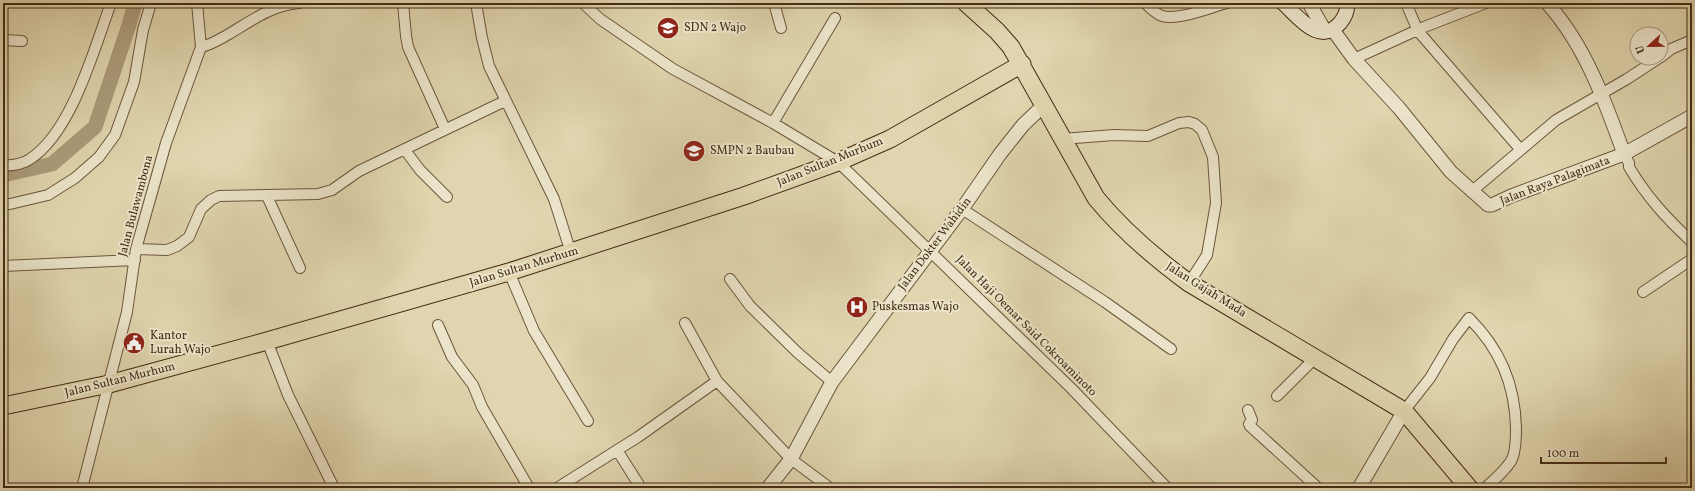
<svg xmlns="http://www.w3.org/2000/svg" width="1695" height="491" viewBox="0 0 1695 491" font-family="Vollkorn,serif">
	<rect width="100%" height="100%" fill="#e0d5ae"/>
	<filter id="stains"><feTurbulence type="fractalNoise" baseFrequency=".005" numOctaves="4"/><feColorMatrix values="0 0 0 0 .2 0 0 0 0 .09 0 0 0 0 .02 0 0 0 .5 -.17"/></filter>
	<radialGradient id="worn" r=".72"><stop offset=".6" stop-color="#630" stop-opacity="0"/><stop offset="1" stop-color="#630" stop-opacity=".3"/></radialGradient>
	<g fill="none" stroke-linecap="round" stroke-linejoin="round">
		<path stroke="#ab9c7a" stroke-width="15" d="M3 175 52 164 95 127 129 25 135 3"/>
		<g stroke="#6a563b" stroke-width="12">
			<path id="minor" d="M403 3 406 36 408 47 445 129
				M476 3 482 38 489 66 554 199 571 253
				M583 3 600 19 673 69 773 123 838 162 1071 388 1167 488
				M774 3 781 28
				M1145 3C1150 8 1156 14 1162 16 1178 21 1211 7 1227 3
				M1406 3 1418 31 1520 149
				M3 40 22 41
				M201 47C211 45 220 39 229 34 251 21 272 5 299 3
				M1661 57 1671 49 1692 40
				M1354 59 1424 27 1486 3
				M773 123 835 18
				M1062 139 1114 135 1148 136 1179 123 1189 122 1195 124 1202 130 1213 157 1216 203 1207 255 1189 283
				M405 150 420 170 447 197
				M1624 154 1629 163V167C1647 197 1666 218 1692 242
				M3 166C12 165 22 165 30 159 72 132 94 49 111 3
				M1471 192 1556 120 1627 79 1659 58
				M267 196 300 268
				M3 204H10L48 195 75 178 99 157 115 135 134 82 143 30 151 3
				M962 209 1105 302 1171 349
				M136 249 167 250 177 246 189 237 201 209 211 200 219 196 318 194 332 190 359 171 505 101
				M3 266 135 260
				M509 272 534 331 588 421
				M730 279 750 306 798 353 832 382
				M1643 292 1692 259
				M685 323 717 381 791 459 830 488
				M438 325 452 357 473 385 482 407 529 488
				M267 341 288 395 334 488
				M1277 396 1315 358
				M1248 410 1252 420 1249 424 1250 426 1318 488
				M1404 411 1430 378 1453 339 1469 318C1500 349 1515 384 1516 428 1516 437 1516 453 1511 461 1504 472 1494 480 1485 488
				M617 450 641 488
				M82 488 127 312 136 249 166 143 201 47 197 3
				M557 488 638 437 717 381"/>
		</g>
		<g stroke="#6a563b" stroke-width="15">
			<path id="tertiary" d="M1309 3 1325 31
				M1547 3C1585 45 1605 101 1624 154
				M1333 30 1354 59 1399 108 1451 172 1488 205H1492L1511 196 1624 154 1692 116
				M768 488 791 459 832 382 962 209 1000 154 1023 125 1043 106
				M1359 488 1404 411"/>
		</g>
		<g stroke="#432c15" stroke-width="16">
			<path id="secondary" d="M1283 3C1298 16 1319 47 1340 23 1345 17 1348 11 1347 3"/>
		</g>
		<g stroke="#432c15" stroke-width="19">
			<path id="trunk" d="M966 3 997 31 1011 47 1096 198C1123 231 1155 258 1189 283L1404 411 1469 488
				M3 406 109 384 267 341 509 272 744 196 838 162 890 139 1022 64"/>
		</g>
		<use href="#minor" stroke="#ebe4ca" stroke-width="10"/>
		<use href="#tertiary" stroke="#ebe4ca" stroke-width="13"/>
		<use href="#secondary" stroke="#ebe4ca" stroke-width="14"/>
		<use href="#trunk" stroke="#e0d5ae" stroke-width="17"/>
	</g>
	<defs>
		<g id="school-disc" transform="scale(1.15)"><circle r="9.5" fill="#8f2418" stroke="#ebe4ca"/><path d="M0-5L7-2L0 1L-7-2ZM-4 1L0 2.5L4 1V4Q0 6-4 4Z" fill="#fff"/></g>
		<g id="hospital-disc" transform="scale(1.15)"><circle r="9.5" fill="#8f2418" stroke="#ebe4ca"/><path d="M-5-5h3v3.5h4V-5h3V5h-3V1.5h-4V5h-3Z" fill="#fff"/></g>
		<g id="civic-disc" transform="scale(1.15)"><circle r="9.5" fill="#8f2418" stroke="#ebe4ca"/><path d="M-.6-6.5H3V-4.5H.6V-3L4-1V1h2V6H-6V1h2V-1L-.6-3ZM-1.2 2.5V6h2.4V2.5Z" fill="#fff"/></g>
	</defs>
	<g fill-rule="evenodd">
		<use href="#school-disc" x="668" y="28"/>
		<use href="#school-disc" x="694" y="151"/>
		<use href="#hospital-disc" x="857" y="307"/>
		<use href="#civic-disc" x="134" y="343"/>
	</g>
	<g text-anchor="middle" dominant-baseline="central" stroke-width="4" stroke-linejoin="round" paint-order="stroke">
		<g font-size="12" fill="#432c15" stroke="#ebe4ca" text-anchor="start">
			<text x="684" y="28">SDN 2 Wajo</text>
			<text x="710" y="151">SMPN 2 Baubau</text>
			<text x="872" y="307">Puskesmas Wajo</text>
			<text x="150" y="336">Kantor<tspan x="150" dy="14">Lurah Wajo</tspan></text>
		</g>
		<g font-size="12" fill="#432c15" stroke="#ebe4ca">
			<text transform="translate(830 162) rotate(-22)">Jalan Sultan Murhum</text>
			<text transform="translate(1555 181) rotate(-21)">Jalan Raya Palagimata</text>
			<text transform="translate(136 206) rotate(-75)">Jalan Bulawambona</text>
			<text transform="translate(935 244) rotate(-53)">Jalan Dokter Wahidin</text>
			<text transform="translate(524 267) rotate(-17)">Jalan Sultan Murhum</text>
			<text transform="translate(1206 290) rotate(32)">Jalan Gajah Mada</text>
			<text transform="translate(1026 326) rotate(45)">Jalan Haji Oemar Said Cokroaminoto</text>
			<text transform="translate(120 380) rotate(-14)">Jalan Sultan Murhum</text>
		</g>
	</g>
	<rect width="1695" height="491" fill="none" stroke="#e0d5ae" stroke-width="16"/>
	<rect x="4" y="4" width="1687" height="483" fill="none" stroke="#432c15" stroke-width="2"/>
	<rect x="8" y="8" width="1679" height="475" fill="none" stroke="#432c15"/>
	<g transform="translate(1649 46) rotate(248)"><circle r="19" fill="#ebe4ca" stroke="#a89a82"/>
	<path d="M0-3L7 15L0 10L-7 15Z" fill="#8f2418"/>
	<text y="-6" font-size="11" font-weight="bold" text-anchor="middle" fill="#432c15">U</text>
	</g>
	<path d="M1541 457v6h125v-6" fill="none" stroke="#432c15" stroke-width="2"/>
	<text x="1547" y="457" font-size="12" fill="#432c15" stroke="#ebe4ca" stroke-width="3" paint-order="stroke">100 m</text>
	<rect width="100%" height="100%" filter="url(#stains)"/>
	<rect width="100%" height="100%" fill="url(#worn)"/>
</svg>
